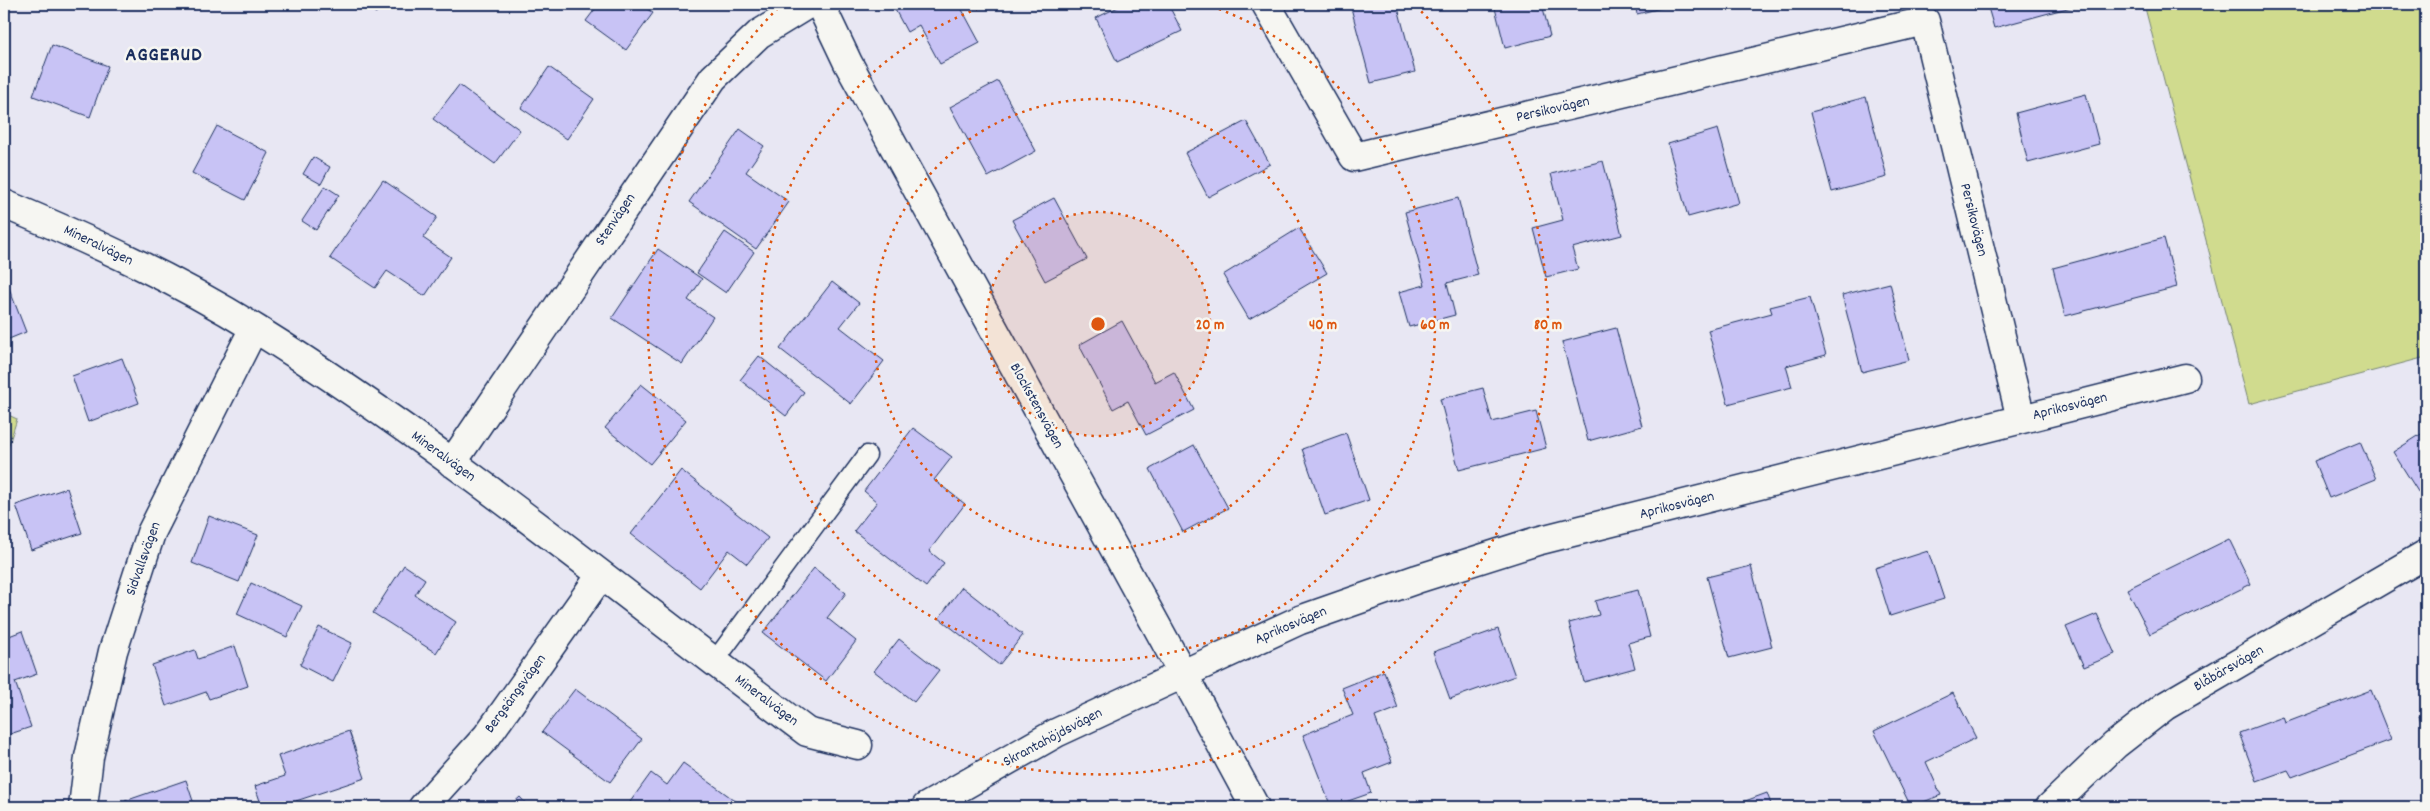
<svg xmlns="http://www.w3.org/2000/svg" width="2430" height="811" viewBox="0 0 2430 811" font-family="Dekko,sans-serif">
	<rect width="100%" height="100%" fill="#e8e7f3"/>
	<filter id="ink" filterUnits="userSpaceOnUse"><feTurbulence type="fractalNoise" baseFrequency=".02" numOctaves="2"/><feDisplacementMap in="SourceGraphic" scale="10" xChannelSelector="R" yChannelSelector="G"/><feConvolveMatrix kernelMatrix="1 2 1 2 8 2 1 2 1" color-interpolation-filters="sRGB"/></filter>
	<g filter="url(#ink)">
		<path fill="#d0db8e" stroke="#768576" d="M2144 4H2426V357L2249 404Z
			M4 413 17 419 4 460Z"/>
		<path fill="#c8c3f5" stroke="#1b2f5e" d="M361 4H382L376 13Z
			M599 4H640L653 13 626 50 586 21Z
			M892 4H959L980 43 940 64 919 25 907 32Z
			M1124 4H1168L1182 31 1117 62 1096 18Z
			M1350 4H1397L1415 72 1371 83Z
			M1494 4H1542L1550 36 1505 48Z
			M1635 4H1677L1637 14Z
			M1987 4H2082L1994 28Z
			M52 45 108 66 90 117 33 96Z
			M549 67 594 99 567 139 521 108Z
			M998 81 1036 151 988 177 950 107Z
			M459 85 520 130 495 164 433 119Z
			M2086 94 2099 144 2028 163 2016 113Z
			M1866 97 1887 177 1832 192 1811 112Z
			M1246 121 1270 164 1208 197 1185 153Z
			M217 126 269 153 245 200 192 173Z
			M740 129 764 146 746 172 789 202 756 249 689 202Z
			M1718 129 1739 203 1688 217 1668 144Z
			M313 157 330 167 321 184 303 174Z
			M1603 161 1622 235 1572 248 1578 269 1546 277 1533 228 1563 220 1551 174Z
			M383 180 437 217 423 238 451 257 425 296 387 271 375 288 330 258Z
			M325 186 339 195 316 230 302 221Z
			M1054 198 1087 259 1045 281 1012 220Z
			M1458 198 1478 275 1447 283 1455 315 1409 327 1399 292 1425 285 1405 212Z
			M1299 228 1327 273 1249 319 1223 275Z
			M725 232 754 252 726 293 697 273Z
			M2164 238 2177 287 2065 316 2053 268Z
			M658 249 702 279 688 300 713 317 682 364 612 318Z
			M832 282 859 303 840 327 884 361 851 404 780 349Z
			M7 283 26 332 4 341V284Z
			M1890 283 1909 360 1862 372 1842 295Z
			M1810 297 1826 355 1786 366 1792 387 1728 404 1708 330 1772 313 1770 307Z
			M1122 321 1155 382 1174 372 1194 410 1146 435 1128 401 1113 409 1079 345Z
			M1616 328 1642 426 1588 441 1562 342Z
			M759 356 804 392 786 416 740 380Z
			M122 358 139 403 88 422 72 376Z
			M641 384 686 420 650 464 605 428Z
			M1483 388 1492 422 1536 411 1546 448 1459 470 1440 399Z
			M913 428 952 457 934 480 965 504 929 551 944 563 926 587 854 531 877 502 864 491Z
			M2426 431V496L2422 498 2393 452Z
			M1346 433 1369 500 1325 515 1302 449Z
			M2360 442 2376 479 2329 498 2314 461Z
			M1194 445 1228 508 1183 532 1150 469Z
			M681 470 768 538 747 564 729 550 700 588 631 534Z
			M67 488 82 533 31 550 16 505Z
			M209 516 258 535 239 582 192 563Z
			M2229 539 2251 584 2150 634 2127 589Z
			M1928 551 1944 599 1890 616 1875 568Z
			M404 565 425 579 415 595 456 622 436 653 373 613Z
			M1751 566 1772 647 1729 658 1707 577Z
			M814 568 846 593 827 618 856 641 826 681 763 633Z
			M251 583 302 606 287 637 237 614Z
			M962 587 1023 635 999 665 939 618Z
			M1638 590 1650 637 1628 643 1635 668 1584 682 1569 623 1599 615 1595 601Z
			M2097 614 2115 654 2084 667 2066 627Z
			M319 627 352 643 333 682 300 665Z
			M1498 629 1515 676 1450 699 1433 652Z
			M22 631 37 674 15 682 31 727 4 736V638Z
			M899 639 939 670 914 702 874 671Z
			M235 646 248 686 209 699 206 692 166 706 152 665 195 650 198 659Z
			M1384 671 1398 708 1375 717 1392 762 1364 773 1371 793 1331 807 1303 735 1353 715 1342 688Z
			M575 689 642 739 610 782 542 732Z
			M2371 690 2391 740 2292 777 2288 770 2257 781 2239 733 2283 717 2285 723Z
			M1953 693 1976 738 1926 762 1941 795 1911 807 1874 731Z
			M2426 712V735L2419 716Z
			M349 731 365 778 296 801 298 807H262L255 786 285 776 278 756Z
			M683 763 744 807H637L630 802 651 773 667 785Z
			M186 780 195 807H127L125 801Z
			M1767 793 1772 807H1729Z
			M520 797 529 807H509Z"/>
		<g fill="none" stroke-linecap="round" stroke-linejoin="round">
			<g stroke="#1b2f5e" stroke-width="21">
				<path id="lane" d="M714 662 867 455"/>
			</g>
			<g stroke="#1b2f5e" stroke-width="31">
				<path id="street" d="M1266 4 1354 157 1925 21 2021 419
					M4 204C90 240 176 279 256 329 449 449 625 596 807 732L858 745
					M452 463 713 78 759 34 808 4
					M83 807 89 757 113 651 151 533 254 328
					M423 807 487 736 601 575
					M1255 807 1183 674 1300 620 1417 579 1537 541 2185 378
					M2050 807 2115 745 2165 706 2426 554"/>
			</g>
			<g stroke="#1b2f5e" stroke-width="31">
				<path id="secondary" d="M820 4 848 63 1183 674 1056 733 926 807"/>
			</g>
			<use href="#lane" stroke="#f6f6f2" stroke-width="18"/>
			<use href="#street" stroke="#f6f6f2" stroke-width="28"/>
			<use href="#secondary" stroke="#f6f6f2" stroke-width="28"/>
		</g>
	</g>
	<circle cx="1098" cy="324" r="112" fill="#de5710" fill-opacity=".12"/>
	<g fill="none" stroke="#de5710" stroke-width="2.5" stroke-dasharray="2.5 5">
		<circle cx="1098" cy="324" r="112"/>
		<circle cx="1098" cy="324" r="225"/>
		<path d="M1205 4A337 337 0 1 1 991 4"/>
		<path d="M1416 6A450 450 0 1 1 780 6"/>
	</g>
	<g text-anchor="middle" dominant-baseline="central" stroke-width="5" stroke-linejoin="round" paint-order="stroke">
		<g font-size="15" fill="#1b2f5e" stroke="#f6f6f2">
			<text transform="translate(1553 110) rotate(-13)">Persikovägen</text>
			<text transform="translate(616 220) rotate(-56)">Stenvägen</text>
			<text transform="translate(1973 220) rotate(76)">Persikovägen</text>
			<text transform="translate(98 246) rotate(26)">Mineralvägen</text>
			<text transform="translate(1036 406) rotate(61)">Blockstensvägen</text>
			<text transform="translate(2070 407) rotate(-14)">Aprikosvägen</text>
			<text transform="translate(443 457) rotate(36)">Mineralvägen</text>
			<text transform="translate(1677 506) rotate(-14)">Aprikosvägen</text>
			<text transform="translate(144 559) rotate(-70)">Sidvallsvägen</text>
			<text transform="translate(1291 626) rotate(-23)">Aprikosvägen</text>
			<text transform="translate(2229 669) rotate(-30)">Blåbärsvägen</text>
			<text transform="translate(516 694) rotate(-54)">Bergsängsvägen</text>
			<text transform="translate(766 701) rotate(37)">Mineralvägen</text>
			<text transform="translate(1053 738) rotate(-28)">Skrantahöjdsvägen</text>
		</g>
		<g font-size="20" font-weight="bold" letter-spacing="1" fill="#1b2f5e" stroke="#f6f6f2">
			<text x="164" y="56">AGGERUD</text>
		</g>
	</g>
	<circle cx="1098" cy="324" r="8" fill="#de5710" stroke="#f6f6f2" stroke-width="2.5"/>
	<g font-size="15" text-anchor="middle" font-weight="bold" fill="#de5710" stroke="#f6f6f2" stroke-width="5" stroke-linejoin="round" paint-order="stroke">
		<text x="1210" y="329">20 m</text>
		<text x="1323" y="329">40 m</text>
		<text x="1435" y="329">60 m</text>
		<text x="1548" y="329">80 m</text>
	</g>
	<rect width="2430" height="811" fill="none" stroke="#f6f6f2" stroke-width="20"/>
	<rect x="10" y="10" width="2410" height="791" fill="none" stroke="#1b2f5e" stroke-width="2" filter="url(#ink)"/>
</svg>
